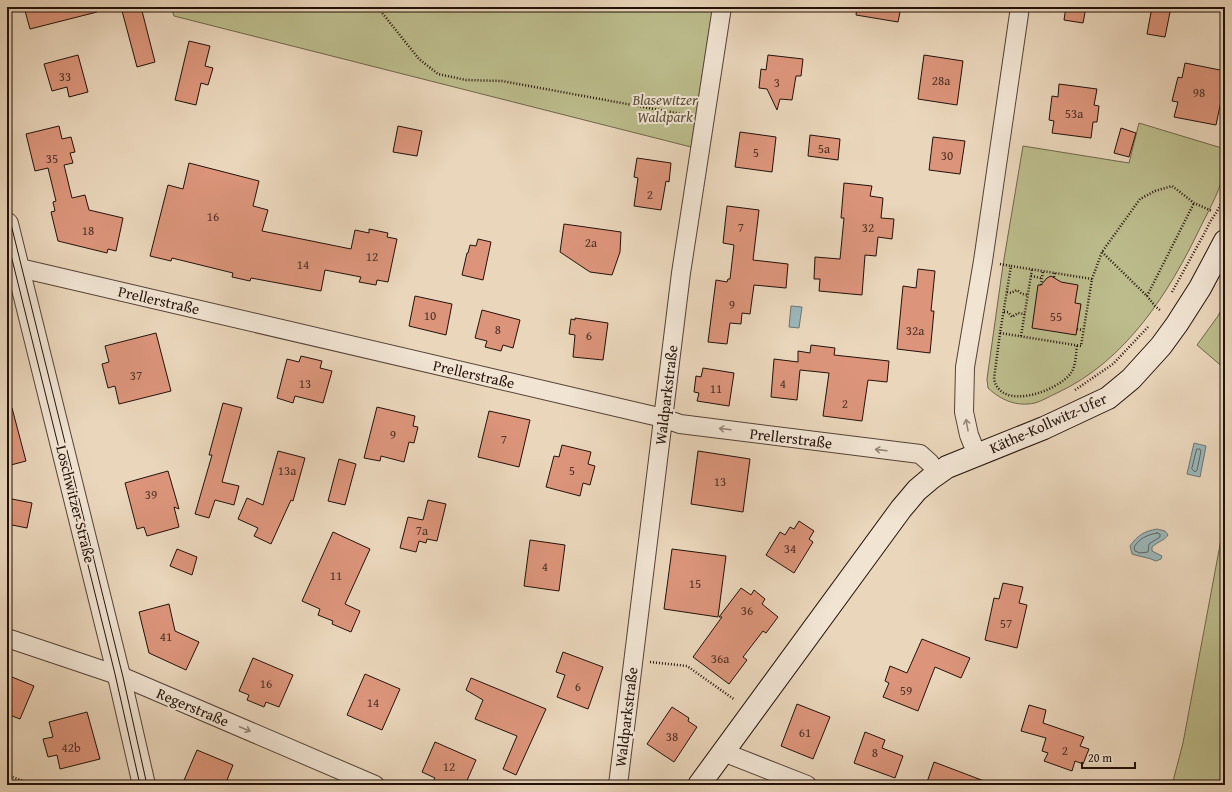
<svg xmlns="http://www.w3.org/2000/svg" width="1232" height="792" viewBox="0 0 1232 792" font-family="'Gentium Book Plus',serif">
	<rect width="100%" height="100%" fill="#ead6bb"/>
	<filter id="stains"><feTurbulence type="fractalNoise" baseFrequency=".005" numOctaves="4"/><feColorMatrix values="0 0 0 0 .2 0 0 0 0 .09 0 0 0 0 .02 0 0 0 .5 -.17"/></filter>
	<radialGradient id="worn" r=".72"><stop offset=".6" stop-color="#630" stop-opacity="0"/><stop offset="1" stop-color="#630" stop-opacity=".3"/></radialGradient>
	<path fill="#bcbc8c" stroke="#70664a" d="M171 7H713L691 147 174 16Z
		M1139 123 1225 149C1225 155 1226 161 1225 167 1222 187 1210 208 1201 226 1169 293 1126 361 1057 393 1050 396 1042 401 1035 403 1016 407 1001 400 988 388L987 379 1003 265 1023 146 1129 163Z
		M1225 303V369L1197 345 1218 316Z
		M1225 518V785H1172L1183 743Z"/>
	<path fill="#9bb7ba" stroke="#6b7573" d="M791 306 802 307 799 328 789 327Z
		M1194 443 1206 446 1200 477 1187 474Z
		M1157 529 1165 531 1168 535C1164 541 1157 542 1152 547V551L1162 556 1161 559 1156 561C1148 557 1140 557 1132 554L1130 546C1137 536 1144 531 1157 529Z"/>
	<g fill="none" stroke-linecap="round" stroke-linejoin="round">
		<path stroke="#5f6462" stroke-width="1" d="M1197 449H1200L1201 451 1197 470 1195 472 1192 469Z
			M1157 533 1160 534V537L1149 544 1148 552 1140 553 1135 551 1134 547C1140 538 1147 535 1157 533Z"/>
	</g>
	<path fill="#dc957b" stroke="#231109" d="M24 7H97V12L30 29Z
		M121 7H141L155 62 137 67Z
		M857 7H901L898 22 856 15Z
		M1066 7H1086L1083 23 1064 20Z
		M1152 7H1171L1165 37 1147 34Z
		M189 41 210 46 205 66 213 68 208 85 201 83 196 105 175 100Z
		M78 55 88 92 69 97 67 87 52 91 44 64Z
		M768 55 803 59 801 76H796L792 100 780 99 777 110 767 89 759 88 761 69 766 70Z
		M924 55 963 61 957 105 918 99Z
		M1185 63 1225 71V82L1216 125 1174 117 1178 102 1172 101 1178 77 1182 78Z
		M1059 84 1097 89 1094 105 1099 106 1097 122H1093L1091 138 1052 133 1054 121 1049 120 1052 96 1058 97Z
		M59 126 62 139 71 137 75 152 70 153 73 163 64 165 72 198 85 195 89 210 123 218 116 251 108 249 107 253 58 241 51 212 55 211 53 202 56 201 48 168 35 171 26 134Z
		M398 126 422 131 417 156 393 152Z
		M1121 128 1136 133 1129 157 1114 153Z
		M740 132 776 137 772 172 735 167Z
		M810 135 840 139 838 160 808 156Z
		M933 137 965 141 960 174 929 170Z
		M637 158 671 163 669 182 666 181 661 210 634 206 638 178 634 177Z
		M189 163 259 181 253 206 268 210 262 231 351 249 355 230 369 233V229L388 233 387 237 397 239 388 282 377 280 376 285 359 282 361 277 325 270 321 291 251 278 250 281 232 277 233 273 172 258 171 261 150 256 168 185 183 189Z
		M844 183 872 186 870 196 883 198 881 218 894 219 892 239 878 237 876 256 865 255 862 295 819 291 820 279H814L815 257 840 259 844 218H841Z
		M727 206 759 210 753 260 788 264 786 288 754 285 750 314 742 313 741 324 730 323 727 344 708 342 716 280 727 282 728 279H730L734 245 723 243Z
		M564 224 621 232 620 252 612 275 590 272 560 252Z
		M478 239 491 242 483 280 462 275 467 253H468L470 245 476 246Z
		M918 269 935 271 931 311H934L930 353 897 349 903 286 916 288Z
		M1051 276 1061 282 1078 285 1075 303 1081 304 1076 335 1032 328 1038 285H1041L1047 278Z
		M415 296 452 304 446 335 409 326Z
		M482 310 520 320 513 348 503 345 501 351 485 347 487 341 475 338Z
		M575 318 608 323 603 360 573 357 575 335 569 334 571 319 575 320Z
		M156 333 171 391 119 404 115 386 108 388 102 364 109 362 105 346Z
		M811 345 835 348 834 355 889 361 887 382 868 380 862 421 823 416 829 373 800 370 797 400 771 397 774 359 798 362V351L810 353Z
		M301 356 322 361 320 368 332 371 323 403 295 396 293 403 277 398 287 359 299 362Z
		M703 368 734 373 729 406 697 401 699 393 694 392 696 376 701 377Z
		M223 403 242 408 222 482 239 486 234 505 215 500 209 518 195 514 212 455H209Z
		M377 407 415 416 413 426 418 427 414 443 409 442 404 462 381 456 380 461 364 458Z
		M7 408H12L26 461 7 466Z
		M489 411 530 420 519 467 478 457Z
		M562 445 591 452 588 464 595 466 590 485 583 483 580 496 546 487 554 456 559 457Z
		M278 451 305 458 293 501 291 500 271 544 254 536 258 528 238 519 247 498 263 505Z
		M698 451 750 459 743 512 691 504Z
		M339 459 356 464 345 505 328 501Z
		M168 471 179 509 174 507 179 527 147 536 144 527 137 529 125 483Z
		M7 498 32 503 27 528 7 524Z
		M428 500 446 504 437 541 427 539 426 543 419 541 416 552 400 548 408 517 423 520Z
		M799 521 814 531 809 539 813 542 794 573 766 555 780 532 785 535 790 527 794 529Z
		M333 532 370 549 345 604 360 611 351 632 332 624 333 621 318 615 320 609 302 601Z
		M530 540 565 545 559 591 524 586Z
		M177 549 197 557 192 575 170 566Z
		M672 549 726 556 718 617 664 609Z
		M1003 583 1023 587 1019 603 1027 605 1017 648 985 640 994 598 999 599Z
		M741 588 751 595 754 590 765 599 762 604 778 617 766 633 763 631 743 657 747 660 729 684 693 657 722 617H719Z
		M169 604 175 631 199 642 186 670 149 653 139 612Z
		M922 639 970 658 961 678 935 667 918 711 883 697 889 683 885 681 890 666 907 673Z
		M563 652 603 667 588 709 557 697 565 675 556 672Z
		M253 658 293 675 279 707 266 702 264 707 247 700 249 695 239 691Z
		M365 674 400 689 382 730 347 715Z
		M7 675 34 686 20 719 7 714Z
		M471 678 546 709 516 775 503 769 517 736 475 719 483 700 466 690Z
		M797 704 830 717 813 759 781 746Z
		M1029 705 1046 710 1043 723 1084 737 1080 746 1089 749 1083 764 1075 761 1072 771 1044 761 1048 753 1042 751 1046 738 1021 731Z
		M672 707 689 718 688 721 697 727 674 762 647 744Z
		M87 712 100 759 60 769 57 755 48 757 43 739 53 737 49 722Z
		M865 732 885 740 882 748 903 756 895 778 854 763Z
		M435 742 476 760 465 785H444L433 781 435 778 422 772Z
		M197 750 233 765 225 785H182Z
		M934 762 992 784V785H926Z"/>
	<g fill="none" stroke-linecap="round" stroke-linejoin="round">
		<g stroke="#554236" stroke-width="20">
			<path id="minor" d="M7 265 663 418 680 424 920 454 930 463 937 474
				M977 455 969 435 964 412 965 367 983 261 1020 7
				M7 638 123 677 375 785
				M723 752 807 785
				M618 785 681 273 722 7"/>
		</g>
		<g stroke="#554236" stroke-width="24">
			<path id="tertiary" d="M7 224 119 676 144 785"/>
		</g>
		<g stroke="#231109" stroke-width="24">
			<path id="secondary" d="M699 785 901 509 917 490 930 479 947 467 1044 428 1108 398 1131 379 1161 346 1177 324 1200 288 1225 241"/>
		</g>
		<path stroke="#231109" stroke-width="2.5" stroke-dasharray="1 2" stroke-linecap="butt" d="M376 7 379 9 419 59 438 74 466 80 502 81 687 115
			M1102 252 1147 296 1155 306 1161 311
			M1000 264 1011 266
			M1011 266 1092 279 1081 346 1000 333Z
			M1031 276 1041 278
			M1054 277 1055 273
			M1092 279 1102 252 1140 199 1155 191 1172 186 1180 192 1194 203 1212 211
			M1041 285 1043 271
			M1007 292 1011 293 1017 290 1022 294 1028 295
			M1172 292 1204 234 1210 222 1216 213 1225 197
			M1147 296 1194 203
			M1004 312H1008L1012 317 1018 313 1025 314
			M1077 329 1083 330
			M1000 333 994 379C1001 412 1058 391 1071 373 1076 366 1076 353 1077 345
			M1021 336 1032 269
			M1075 390 1113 364 1148 327
			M650 662 687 666 735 700
			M7 775 26 782 27 785"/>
		<use href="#minor" stroke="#f1e4d3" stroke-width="18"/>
		<use href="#tertiary" stroke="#f1e4d3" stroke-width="22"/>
		<use href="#secondary" stroke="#f1e4d3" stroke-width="22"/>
		<path stroke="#231109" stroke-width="1" d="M7 208 123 677 147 785
			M7 239 115 674 140 785"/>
	</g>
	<defs><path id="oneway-shaft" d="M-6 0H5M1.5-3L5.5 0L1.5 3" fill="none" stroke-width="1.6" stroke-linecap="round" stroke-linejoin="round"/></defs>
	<g stroke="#948578">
		<use href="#oneway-shaft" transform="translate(967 425) rotate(-100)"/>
		<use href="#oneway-shaft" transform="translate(725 429) rotate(-173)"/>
		<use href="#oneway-shaft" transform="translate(881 450) rotate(-173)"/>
		<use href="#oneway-shaft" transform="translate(245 729) rotate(23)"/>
	</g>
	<g text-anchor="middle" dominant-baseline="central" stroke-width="4" stroke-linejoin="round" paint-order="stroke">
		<g font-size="13" fill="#513226">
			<text x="65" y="76">33</text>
			<text x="941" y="80">28a</text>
			<text x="777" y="82">3</text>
			<text x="1199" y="92">98</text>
			<text x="1074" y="113">53a</text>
			<text x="824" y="148">5a</text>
			<text x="756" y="152">5</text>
			<text x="947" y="155">30</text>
			<text x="52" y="158">35</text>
			<text x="650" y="194">2</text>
			<text x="213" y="216">16</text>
			<text x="741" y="227">7</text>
			<text x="868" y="227">32</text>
			<text x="88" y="230">18</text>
			<text x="591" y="242">2a</text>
			<text x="372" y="256">12</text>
			<text x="303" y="264">14</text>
			<text x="732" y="304">9</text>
			<text x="430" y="315">10</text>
			<text x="1056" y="316">55</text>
			<text x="498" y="329">8</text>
			<text x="915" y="330">32a</text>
			<text x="589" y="335">6</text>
			<text x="136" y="375">37</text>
			<text x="305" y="383">13</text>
			<text x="783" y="383">4</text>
			<text x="716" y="388">11</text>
			<text x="845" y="403">2</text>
			<text x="393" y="434">9</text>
			<text x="504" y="439">7</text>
			<text x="287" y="470">13a</text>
			<text x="572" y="470">5</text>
			<text x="720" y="481">13</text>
			<text x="151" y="494">39</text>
			<text x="422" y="530">7a</text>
			<text x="790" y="548">34</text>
			<text x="545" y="566">4</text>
			<text x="336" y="575">11</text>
			<text x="695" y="583">15</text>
			<text x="747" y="610">36</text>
			<text x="1006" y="623">57</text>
			<text x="166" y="636">41</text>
			<text x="720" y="658">36a</text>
			<text x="266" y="683">16</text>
			<text x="578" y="686">6</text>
			<text x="906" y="690">59</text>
			<text x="373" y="702">14</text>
			<text x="805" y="732">61</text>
			<text x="672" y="736">38</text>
			<text x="71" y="747">42b</text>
			<text x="1065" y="750">2</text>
			<text x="875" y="752">8</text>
			<text x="449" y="766">12</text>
		</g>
		<g font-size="15" font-style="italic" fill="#594d37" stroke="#f1e4d3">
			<text x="665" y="99">Blasewitzer<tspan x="665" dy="17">Waldpark</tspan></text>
		</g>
		<g font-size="15" fill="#231109" stroke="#f1e4d3">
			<text transform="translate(159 300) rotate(13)">Prellerstraße</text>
			<text transform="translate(474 374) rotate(13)">Prellerstraße</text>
			<text transform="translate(666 395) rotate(-83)">Waldparkstraße</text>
			<text transform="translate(1048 423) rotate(-24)">Käthe-Kollwitz-Ufer</text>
			<text transform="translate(791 438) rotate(7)">Prellerstraße</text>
			<text transform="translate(76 504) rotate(76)">Loschwitzer Straße</text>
			<text transform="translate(193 707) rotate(23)">Regerstraße</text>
			<text transform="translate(626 717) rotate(-83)">Waldparkstraße</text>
		</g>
	</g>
	<rect width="1232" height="792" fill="none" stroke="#ead6bb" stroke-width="24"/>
	<rect x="8" y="8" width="1216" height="776" fill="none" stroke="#231109" stroke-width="2"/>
	<rect x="12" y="12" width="1208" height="768" fill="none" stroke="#231109"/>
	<path d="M1082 762v6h53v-6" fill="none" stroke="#231109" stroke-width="2"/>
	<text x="1088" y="762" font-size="12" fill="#231109" stroke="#f1e4d3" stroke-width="3" paint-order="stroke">20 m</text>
	<rect width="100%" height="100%" filter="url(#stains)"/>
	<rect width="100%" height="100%" fill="url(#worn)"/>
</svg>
